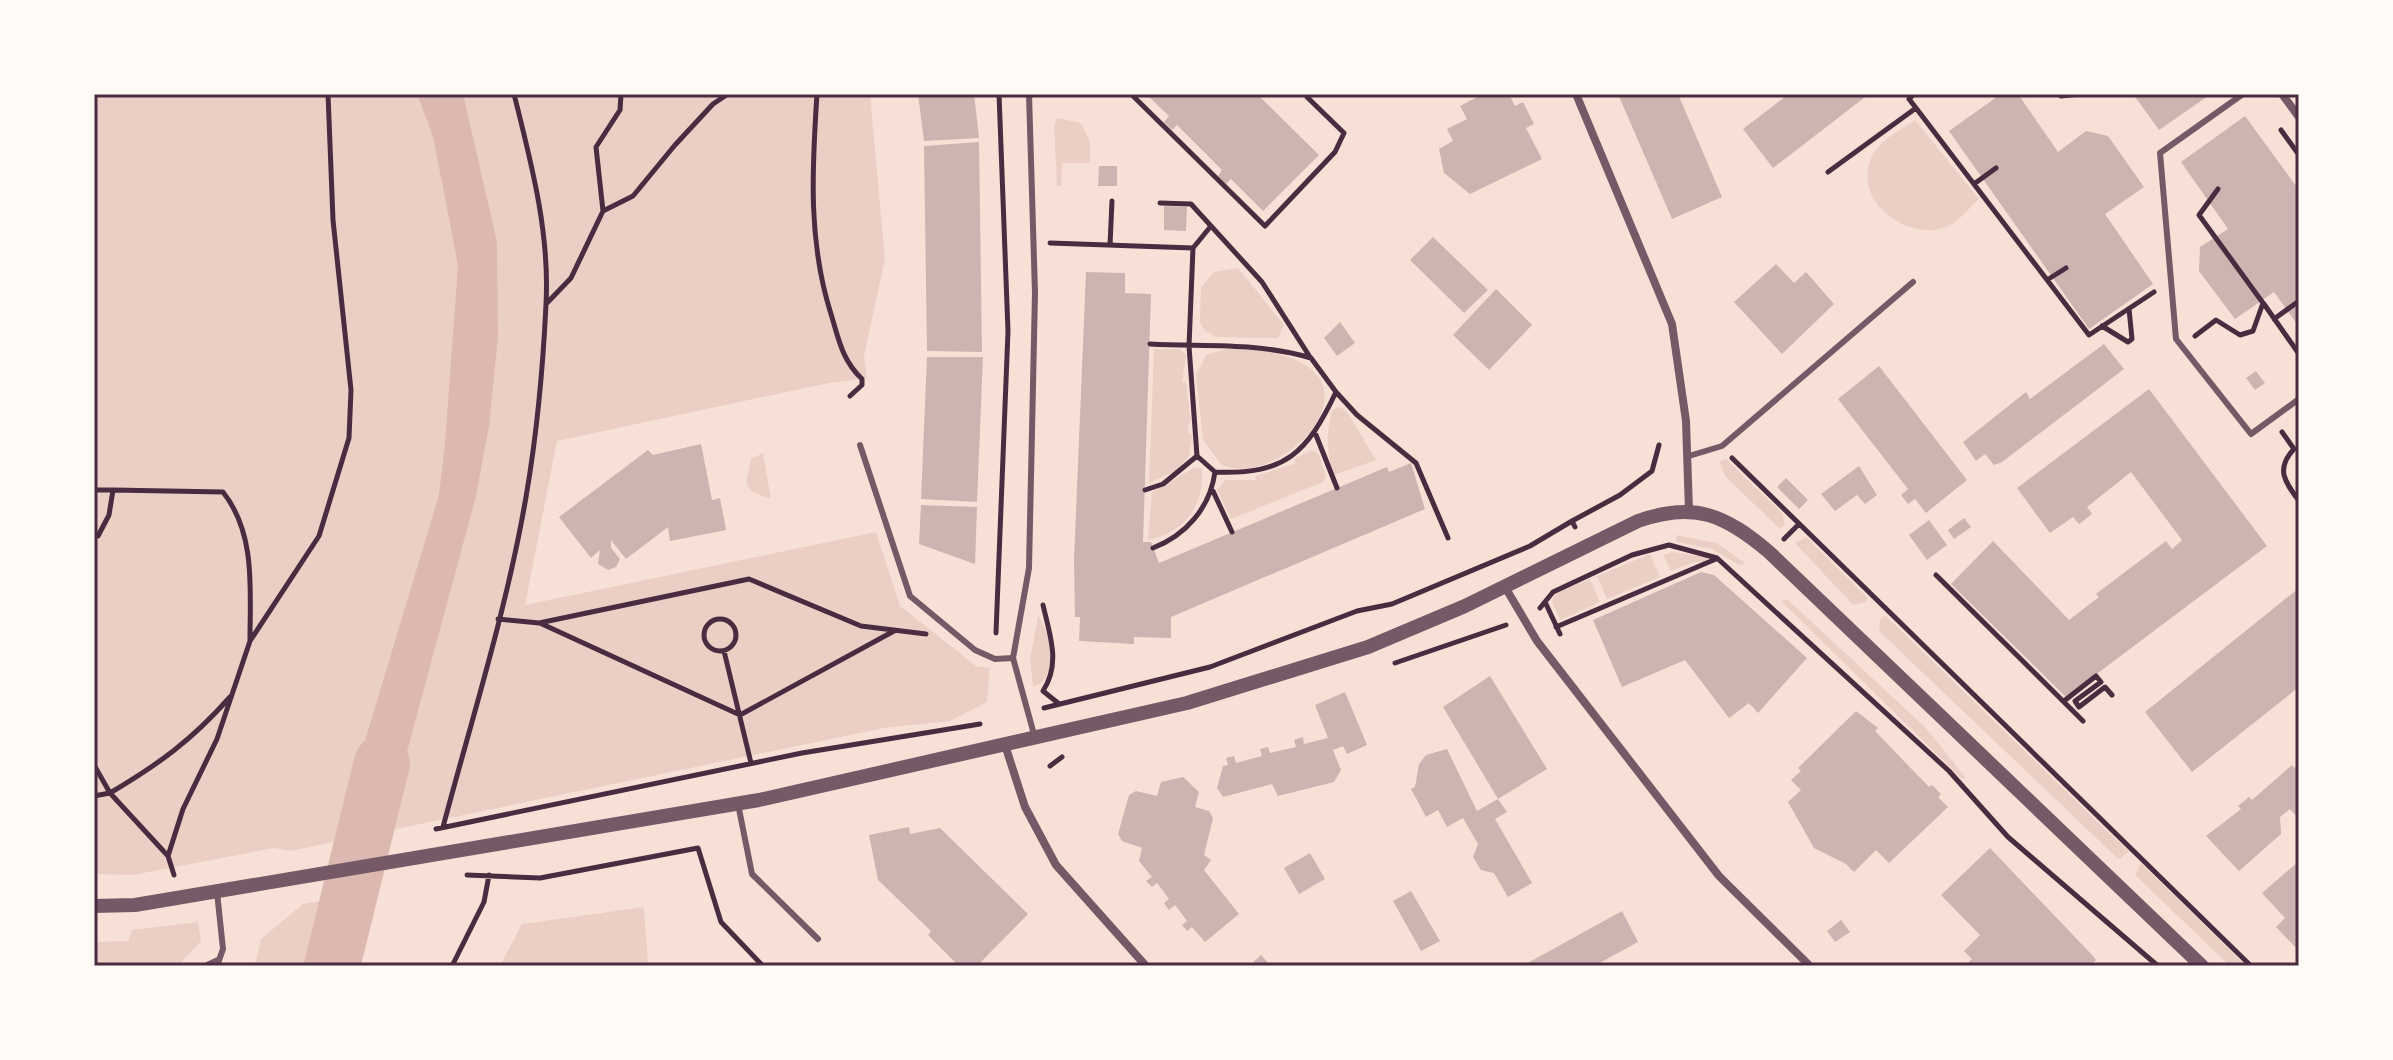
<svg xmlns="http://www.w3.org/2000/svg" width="2393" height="1060" viewBox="0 0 2393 1060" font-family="'Libre Baskerville',serif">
	<rect width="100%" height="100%" fill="#f7e1d7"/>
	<path fill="#ebcfc5" d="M94 94H870L885 259 864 356 867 378 829 383 557 441 525 605 876 532 900 606 976 666 990 668 987 702 950 721 884 728 290 851 274 848 133 875 94 874Z
		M1057 118 1081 123 1090 141V163H1062L1061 186H1057L1054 125Z
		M1915 120 1979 199C1971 206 1962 218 1952 224 1911 248 1843 197 1876 150 1884 138 1904 128 1915 120Z
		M1238 268 1284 325 1278 338 1217 337 1205 331 1200 322 1201 287 1214 272Z
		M1230 348C1415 354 1283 494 1222 465L1203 440 1196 375 1206 355Z
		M1154 349H1180L1186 355 1182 382 1186 383 1191 423 1188 424 1189 434H1192L1189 456 1178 470 1149 483Z
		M1338 407 1346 410 1376 460 1334 475C1326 451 1326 435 1332 411Z
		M1311 450 1318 453 1326 476 1323 482 1231 519 1217 490 1225 480H1256V476L1296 463 1294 459Z
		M763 453 771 499 752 492 746 482 751 459Z
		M1726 459 1782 513 1785 525 1780 529 1725 476 1719 462Z
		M1194 468H1202C1205 505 1185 533 1148 540L1152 492Z
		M1676 535 1717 543 1746 564 1739 565 1712 549 1677 542Z
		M1806 537 1868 598 1866 602 1853 605 1795 543Z
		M1672 552 1708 557 1706 562H1694L1671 571 1663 555Z
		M1650 554 1660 577 1607 599 1597 576Z
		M1590 579 1600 602 1560 620 1552 601 1556 593Z
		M1787 599 1926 728 1966 778H1961L1781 601Z
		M1885 615 2107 831 2129 851 2120 859 2115 856 1879 631 1880 620Z
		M1038 616C1051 633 1060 679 1033 687L1030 659Z
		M2141 863 2246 966H2230L2135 875Z
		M331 899 316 966H255L261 939 303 904Z
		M644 907 648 966H500L522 924Z
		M198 922 201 941 178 966H94V942L128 941 132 930Z"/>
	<path fill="#dcb8b0" d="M417 94H463L497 242 498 338 489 426 476 496 385 833 340 841 367 734 439 495 445 443 458 265 433 136Z
		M379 889 367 915 354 966H316L331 899Z"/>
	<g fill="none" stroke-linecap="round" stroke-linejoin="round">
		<path stroke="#dcb8b0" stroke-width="56" d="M332 966 382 763"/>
	</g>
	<path fill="#ccb4b1" d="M918 94H974L979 138 924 141Z
		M1146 94H1257L1319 155 1263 211 1231 179 1226 184 1218 176 1222 170 1177 125 1172 130 1164 122 1169 116Z
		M1483 94H1509L1515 106 1523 102 1534 124 1526 128 1542 159 1470 194 1444 173 1439 149 1453 141 1447 129 1467 119 1460 106Z
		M1618 94H1678L1722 197 1672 219Z
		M1789 94H1869L1773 168 1743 129Z
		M2001 94H2018L2058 152 2086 131 2108 136 2144 187 2105 214 2153 284 2089 329 1949 131Z
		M2133 94H2211L2159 130Z
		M2245 116 2299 190V327L2274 292 2235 319 2199 271 2200 247 2228 229 2181 162Z
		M979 142 982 352 927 351 924 146Z
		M1099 166H1117V186H1098Z
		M1164 206 1187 207 1186 231 1164 230Z
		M1433 237 1488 290 1464 313 1410 260Z
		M1776 264 1794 283 1806 272 1834 304 1782 354 1734 302Z
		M1086 272 1125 273V293L1151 294 1143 542H1151L1159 563 1387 467 1389 472 1411 463 1425 509 1171 617V638L1134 637V644L1079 641 1080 617H1075L1074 560Z
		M1496 289 1532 325 1489 370 1453 335Z
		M1340 322 1355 343 1337 356 1324 338Z
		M2104 344 2124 369 2002 462 1994 465 1985 454 1976 461 1963 442 2026 392 2030 399Z
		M927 357H983L977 502 921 499Z
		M1879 366 1967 480 1926 513 1915 499 1908 504 1901 495 1908 489 1838 399Z
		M2256 371 2265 383 2255 390 2246 378Z
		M2149 389 2267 546 2066 697 1951 584 1993 541 2069 620 2099 597 2096 594 2166 541 2172 549 2182 540 2131 472 2087 507 2092 514 2079 524 2073 517 2050 533 2017 488Z
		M701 444 712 500 720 498 726 530 670 541 668 527 626 559 611 540V548L620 559 616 567 608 570 598 564 600 550 591 558 559 517 648 450 653 455Z
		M1859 466 1877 495 1865 504 1857 495 1835 511 1821 494Z
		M1786 478 1808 500 1799 509 1777 487Z
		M921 505 977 507 975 564 919 544Z
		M1964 518 1971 527 1954 539 1948 530Z
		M1929 520 1947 545 1927 560 1909 535Z
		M1701 572 1714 575 1807 658 1758 713 1749 703 1729 718 1685 660 1622 687 1593 620Z
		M2299 588V687L2192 772 2145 712Z
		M1490 676 1547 769 1498 799 1443 707Z
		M1345 692 1367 745 1347 754 1343 746 1333 750 1341 770 1334 782 1278 796 1272 784 1223 797 1217 788 1223 766 1228 765 1226 758 1234 756 1236 763 1262 756 1260 749 1268 747 1270 753 1296 747 1294 740 1303 737 1304 744 1328 738 1315 705Z
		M1856 711 1878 728 1875 731 1929 787 1932 785 1941 794 1938 797 1948 807 1889 863 1876 850 1854 872 1846 864 1814 848 1788 802 1801 790 1791 780 1801 771 1798 768Z
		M1447 749 1477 811 1498 799 1507 812 1495 819 1532 883 1508 897 1494 873 1481 870 1473 857 1478 844 1463 818 1447 827 1438 810 1426 817 1411 789 1415 787 1419 764 1426 755Z
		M2299 764V814L2296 816 2290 809 2280 817 2281 834 2239 871 2206 836 2241 809 2238 806 2249 797 2252 800 2292 765 2294 768Z
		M1183 777 1199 792 1195 807 1209 811 1213 818 1204 855 1211 860 1204 870 1239 914 1205 942 1192 927 1187 931 1182 925 1187 921 1175 905 1169 910 1164 903 1169 899 1157 883 1152 887 1146 881 1152 877 1139 861 1142 848 1122 841 1118 834 1129 795 1136 791 1157 796 1161 782Z
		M909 827 910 834 940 828 1028 914 977 966H959L928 935 931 931 878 880 869 835Z
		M1990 848 2093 956 2096 960 2090 966H1964L1972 959 1964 951 1980 935 1941 895Z
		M1310 853 1325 879 1299 894 1284 868Z
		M2299 861V948L2297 949 2276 927 2285 918 2262 893Z
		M1411 891 1440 941 1421 951 1393 901Z
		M1622 911 1638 942 1594 966H1522Z
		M1841 920 1850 932 1835 942 1827 931Z
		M1261 955 1271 966H1249Z"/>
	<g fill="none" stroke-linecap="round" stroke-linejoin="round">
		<path stroke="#4a2c40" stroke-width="5" d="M817 94C812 169 808 242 831 314 839 340 842 360 862 379V385L850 396
			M1131 94 1265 226 1335 152 1344 133 1307 97 1309 94
			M2061 96 2079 94
			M1916 108 2089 335 2154 292
			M2281 130 2299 155
			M1828 172 1916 108 1909 99 1914 94
			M1974 184 1996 168
			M1160 203 1191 204 1262 282 1310 357
			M603 211 596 147 620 110 621 94
			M1050 243 1193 248
			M1110 245 1112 201
			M2047 280 2066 268
			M547 303 571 278 603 211 633 196 675 145 713 104 728 94
			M2264 304 2299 354
			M2274 319 2299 301
			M2102 326 2128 342 2132 339 2129 309
			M2195 336 2216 320 2240 335 2253 331 2263 303 2199 215 2218 189
			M1150 344C1205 347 1257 342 1311 358L1336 392C1307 453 1286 475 1215 472L1197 456 1189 346 1193 248 1211 226
			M1336 392 1357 415 1416 463 1448 538
			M2282 432 2294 449C2275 469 2285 482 2299 501
			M1316 435 1337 488
			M1732 458 2251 966
			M94 490H113L109 515 98 536 94 535
			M113 490 223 492C256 534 250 589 250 640
			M1145 490 1163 484 1197 456
			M1213 491 1232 532
			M1572 521 1620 495 1652 471 1659 445
			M1784 539 1798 525
			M1153 548C1186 535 1210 508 1215 472
			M1936 575 2083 721
			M1546 604 1560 634
			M1043 605C1050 636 1061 663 1043 691L1058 703
			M1540 608 1553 592 1632 555 1669 545 1717 558 1949 771 2008 837 2158 966
			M498 619 539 623 749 579 861 626 926 634
			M704 635a16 16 0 1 1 32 0a16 16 0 1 1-32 0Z
			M542 624 740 715 894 631
			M1556 627 1716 559
			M996 633 1008 331 999 94
			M724 651 751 763
			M1395 663 1506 625
			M2064 701 2096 676 2101 682 2075 701 2079 707 2105 687 2112 695
			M1044 708 1210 667 1357 611 1392 604 1530 546 1572 521 1575 527
			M94 765 110 793C159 764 192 740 230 697
			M1050 766 1062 757
			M94 796 110 793 168 856
			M443 827C472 718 507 608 526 497 537 433 543 368 546 304 550 233 531 162 514 94
			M436 829 802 753 980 724
			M174 875 168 856 183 809 217 739 250 641 319 536 349 438 351 390 333 220 328 94
			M467 875 540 878 698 848 721 922 763 966
			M452 966 484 902 489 875"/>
		<path stroke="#755966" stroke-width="6" d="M1029 94 1035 293 1029 568 1013 658 1035 738
			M2243 94 2160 153 2176 339 2251 434 2299 399
			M860 445 910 596 975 650 995 659 1013 658
			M1689 456 1722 446 1913 282
			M738 804 752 874 818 939
			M217 892 223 949 217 966
			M205 966 218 960"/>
		<path stroke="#755966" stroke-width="8" d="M1576 94 1672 324 1686 421 1689 511
			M2282 94 2299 117
			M1505 587 1537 641 1719 876 1810 966
			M1005 745 1025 807 1056 865 1146 966"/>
		<path stroke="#755966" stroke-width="14" d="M94 906 135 905 759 800 1187 703 1368 647 1465 606 1638 521C1695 501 1725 515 1769 552L2202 966"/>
	</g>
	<rect width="2393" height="1060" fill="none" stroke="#fffaf5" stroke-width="192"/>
	<rect x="96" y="96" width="2201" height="868" fill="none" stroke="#4a2c40" stroke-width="3"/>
</svg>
